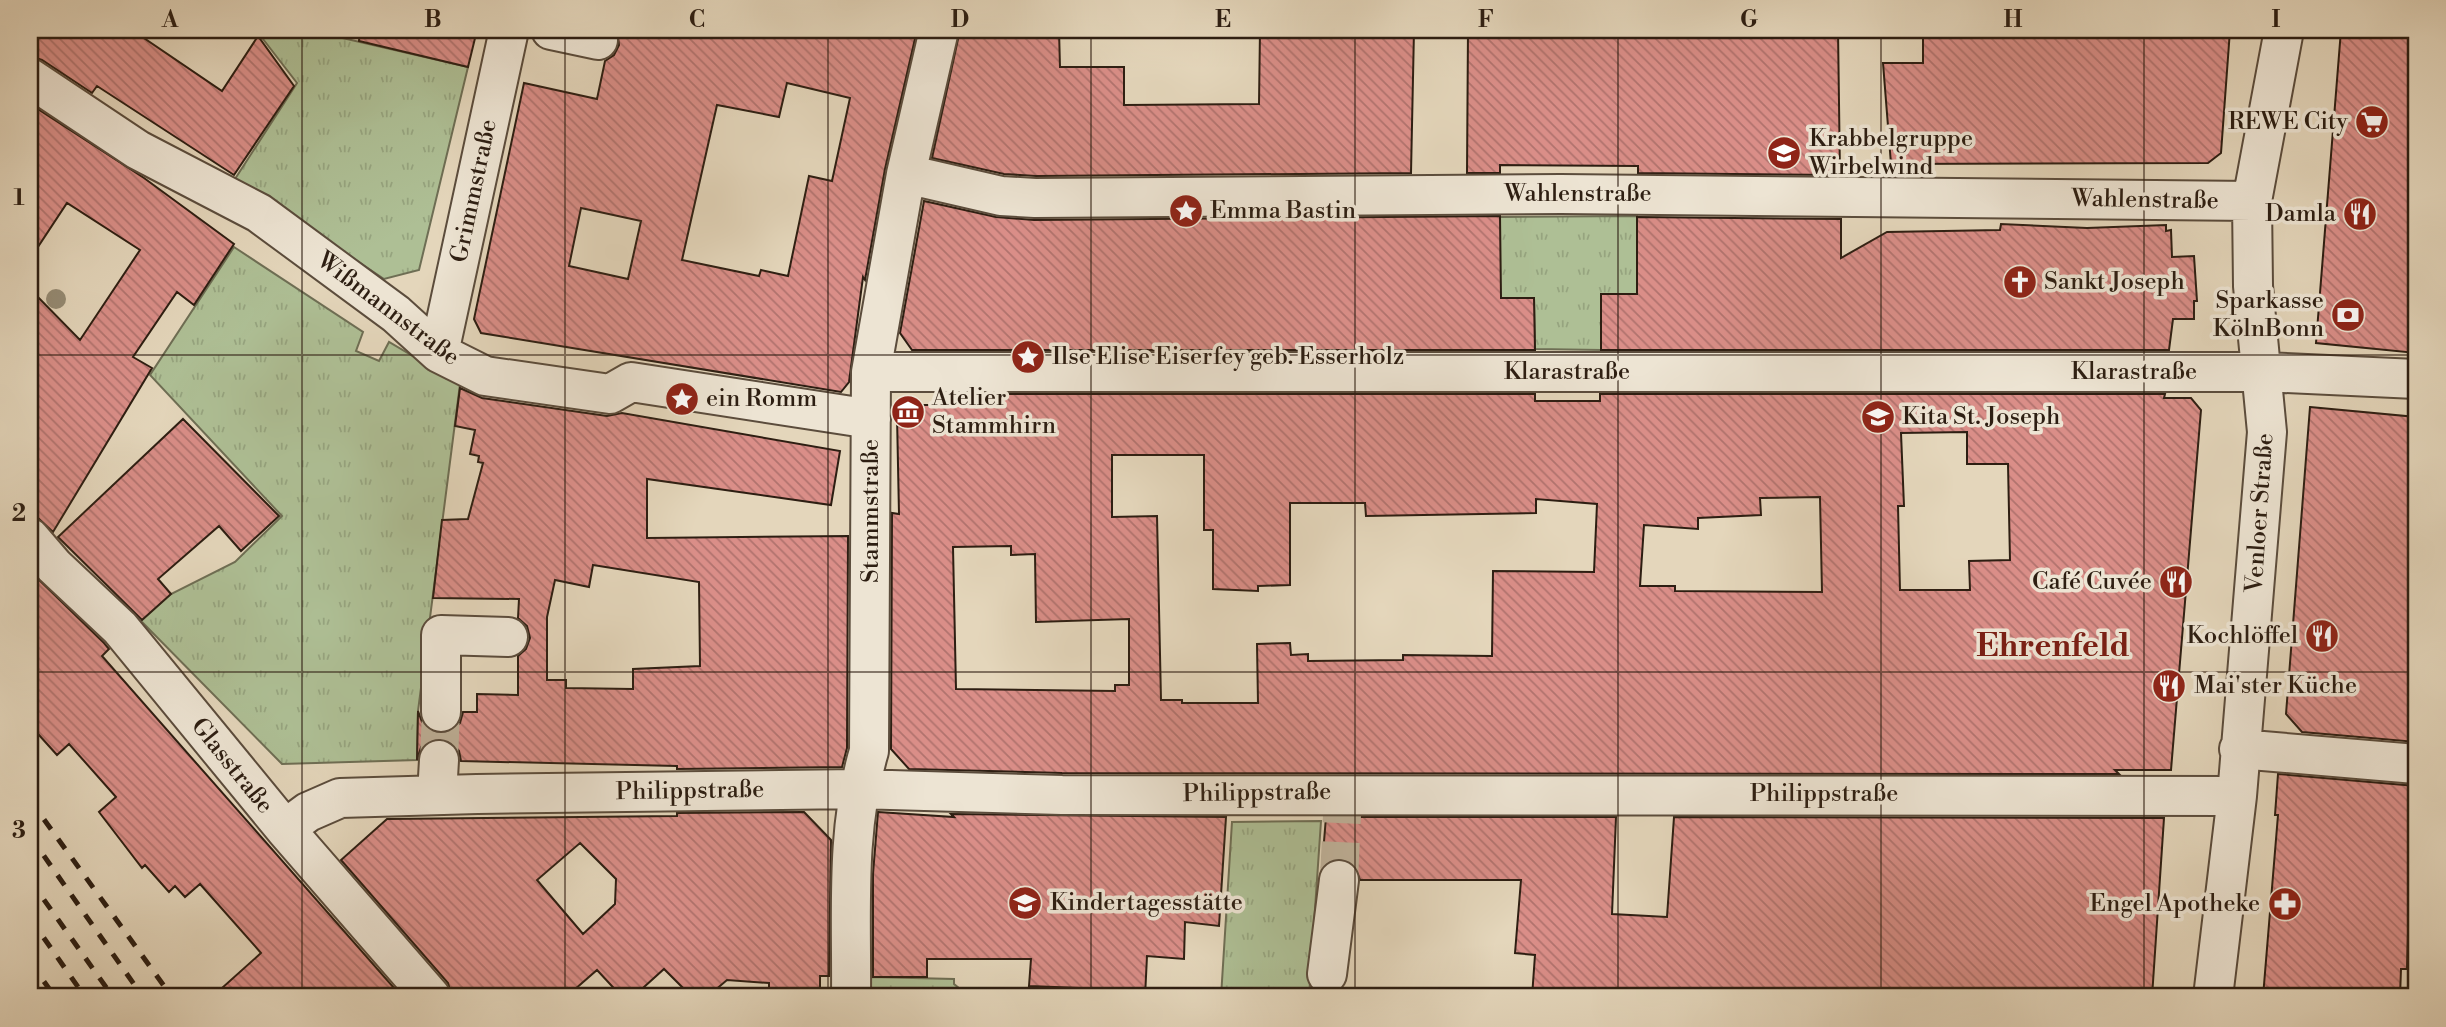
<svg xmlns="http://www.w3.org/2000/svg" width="2446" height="1027" viewBox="0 0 2446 1027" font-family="'Libre Bodoni',serif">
	<defs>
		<pattern id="grass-tufts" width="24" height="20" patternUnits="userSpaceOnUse" patternTransform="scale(1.75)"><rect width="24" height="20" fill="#aebf95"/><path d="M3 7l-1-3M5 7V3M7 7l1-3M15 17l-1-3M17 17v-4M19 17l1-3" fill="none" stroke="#96a47f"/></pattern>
		<pattern id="building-back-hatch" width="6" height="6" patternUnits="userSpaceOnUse" patternTransform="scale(1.75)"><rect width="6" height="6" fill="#da8e88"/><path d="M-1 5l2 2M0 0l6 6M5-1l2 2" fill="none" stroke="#b1736e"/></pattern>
	</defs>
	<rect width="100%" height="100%" fill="#e4d6bb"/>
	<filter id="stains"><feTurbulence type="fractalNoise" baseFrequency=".00286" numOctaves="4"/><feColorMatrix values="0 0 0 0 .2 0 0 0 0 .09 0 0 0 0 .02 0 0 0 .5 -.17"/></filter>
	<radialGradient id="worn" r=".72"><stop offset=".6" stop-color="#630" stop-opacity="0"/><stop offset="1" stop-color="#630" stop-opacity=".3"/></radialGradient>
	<path fill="url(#grass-tufts)" stroke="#6e6e54" stroke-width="2" d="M256 30H308L468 67 419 270 384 279 235 179 297 83Z
		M1637 216V294H1602L1601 350 1535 349 1534 298 1500 299V217Z
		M234 247 363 332 356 351 379 361 389 342 460 384 418 711 417 760 282 764 141 621 171 594 235 562 282 516 150 375Z
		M1321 821 1309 997H1221L1232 822Z
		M871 977 954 979V984L970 997H871Z"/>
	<path fill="url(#building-back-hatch)" stroke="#2d1e12" stroke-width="2" fill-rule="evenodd" d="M30 30H132L222 91 258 36 294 86 234 175 97 86 92 93 42 60 30 56Z
		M360 30H477L468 67 359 41Z
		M617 30H917L885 169 865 280 863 277 849 382 841 392 481 333 474 319 524 83 597 99 605 61 614 55 619 45ZM787 83 850 98 832 181 809 176 788 276 761 270 759 276 682 260 717 105 779 117ZM581 208 641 221 628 279 569 266Z
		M960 30H1059L1060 67H1124V105L1259 104 1260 30H1414L1411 173 1036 176 1004 174 932 158Z
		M1468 30H1838L1840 175 1638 173V166L1500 165V173H1467Z
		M1923 30H2230L2221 153 2208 163 1891 164 1883 63H1923Z
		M2341 30H2416V353L2316 343Z
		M30 104 144 178 234 244 194 305 177 292 133 357 152 368 53 532 38 518 30 517V289L80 340 140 250 67 203 30 259Z
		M924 201 996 217 1034 220 1500 216 1501 298H1534L1535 350H912L900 333Z
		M1637 217 1841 219V258L1887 232 2000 230 2001 224 2087 228 2166 225V231L2171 230 2172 257 2194 256 2197 301H2194V319H2173L2169 350H1601V294H1637Z
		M460 388 482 398 607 416 622 413 840 451 831 505 647 479V538L848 536 847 748 842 767 677 769V766L461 761 459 751 452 742 440 738 430 740 421 747 417 760 418 711 422 722 430 731 442 734 451 731 460 723 463 712H477V694L518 695V656L526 649 530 638 527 626 518 618 519 599 433 598 442 520 468 519 483 463 478 462 479 456 470 454 475 430 455 426ZM593 565 699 582 700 666 633 669V689L566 688V680H547V617L555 580 589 587Z
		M944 394H1535V401H1600V394H2165L2164 398H2191L2201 410 2171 770H2115L2119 774 1062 773 909 769 891 749 892 513 899 514 897 416 907 405H953ZM1967 432V464H2008L2010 560 1969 561 1970 590H1900L1898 506H1904L1901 433ZM1112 455H1204V530H1213V589L1258 591V586L1290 585V503H1365L1366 516 1536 513V499L1597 504 1594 572 1493 571 1492 656 1403 655V660L1308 661V654L1291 655 1290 643 1257 644 1258 703H1182V700H1161L1157 516 1112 517ZM1820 497 1822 592 1675 591V586H1640L1644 525 1698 529V518L1761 515 1760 498ZM1011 546V555L1035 554 1036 622 1129 619V685H1115V691L956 689 953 547Z
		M2310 407 2416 417V742L2302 732 2286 714Z
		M183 419 279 516 241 551 219 526 158 579 171 594 142 620 58 537Z
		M30 571 104 643 109 649 102 656 402 997H212L261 953 200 884 185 897 175 886 169 892 145 865 142 868 99 812 116 797 69 744 57 755 30 725Z
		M2278 774 2416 786V935L2408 934 2407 969H2401L2400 997H2263L2278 815H2275Z
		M804 812 831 840 829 976H820V997H769V983L727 980 707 997H692L664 969 633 997H622L597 970 566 997H452L448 983 341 860 387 819 677 816V813ZM580 843 616 879 615 904 583 934 537 880Z
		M878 812 954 817 951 814 1226 817 1219 926 1185 922 1184 959 1147 956 1145 997H1079V988L1029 986 1031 959H927V977H873V874Z
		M1326 817H1616L1612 914 1667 917 1674 817 2164 818 2152 997H1532L1535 955 1515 953 1521 880H1360L1353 863 1342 858 1331 860 1322 866Z"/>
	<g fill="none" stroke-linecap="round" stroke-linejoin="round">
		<path stroke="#bfb199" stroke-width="38" stroke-dasharray="38 19" stroke-linecap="butt" d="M439 760 441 712
			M1339 880 1342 815"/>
		<g stroke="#5b4c3c" stroke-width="42">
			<path id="minor" d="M551 30 598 40
				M30 78 138 150 259 213 396 314 439 353 485 376 610 394 631 382 871 419
				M906 174 1001 196 1035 198 1561 194 2252 201
				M439 353 509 30
				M871 372H2263L2416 379
				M30 538 54 566 120 628 285 829 431 997
				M441 712V635L508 637
				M2239 749 2416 764
				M437 795 439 760
				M285 829 308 812 340 798 477 794 857 789 1062 795 2237 796
				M1327 974 1339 880
				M851 997C852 915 845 831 869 751L871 372 906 174 939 30
				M2213 997 2237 796 2267 432 2253 286 2252 201 2284 30"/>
		</g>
		<use href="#minor" stroke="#ede4d3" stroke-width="38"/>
		<path stroke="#2d1e12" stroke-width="5" stroke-dasharray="12 12" stroke-linecap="butt" d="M30 800 172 997
			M30 836 143 997
			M30 880 113 997
			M30 918 85 997
			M30 962 55 997"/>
	</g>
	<circle fill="#958b74" cx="56" cy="299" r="10"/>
	<path fill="none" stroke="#2d1e12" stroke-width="2" stroke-opacity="0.55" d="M302 30V997M565 30V997M828 30V997M1091 30V997M1355 30V997M1618 30V997M1881 30V997M2144 30V997M30 355H2416M30 672H2416"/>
	<defs>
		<g id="supermarket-disc" transform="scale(1.75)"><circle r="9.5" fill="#8f2418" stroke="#ede4d3"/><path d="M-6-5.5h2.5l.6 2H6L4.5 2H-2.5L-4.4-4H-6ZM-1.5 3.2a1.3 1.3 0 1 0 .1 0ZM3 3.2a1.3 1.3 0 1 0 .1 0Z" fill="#fff"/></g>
		<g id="school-disc" transform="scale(1.75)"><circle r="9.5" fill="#8f2418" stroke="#ede4d3"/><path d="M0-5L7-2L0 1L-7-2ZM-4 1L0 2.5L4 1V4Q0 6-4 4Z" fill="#fff"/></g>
		<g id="sight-disc" transform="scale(1.75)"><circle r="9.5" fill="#8f2418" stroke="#ede4d3"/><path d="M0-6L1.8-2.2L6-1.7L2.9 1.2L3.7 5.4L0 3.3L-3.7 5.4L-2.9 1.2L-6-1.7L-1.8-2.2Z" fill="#fff"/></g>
		<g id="restaurant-disc" transform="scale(1.75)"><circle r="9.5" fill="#8f2418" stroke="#ede4d3"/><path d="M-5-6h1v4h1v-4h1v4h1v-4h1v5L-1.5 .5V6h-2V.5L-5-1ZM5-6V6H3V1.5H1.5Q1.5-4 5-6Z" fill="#fff"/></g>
		<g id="church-disc" transform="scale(1.75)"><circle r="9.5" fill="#8f2418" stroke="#ede4d3"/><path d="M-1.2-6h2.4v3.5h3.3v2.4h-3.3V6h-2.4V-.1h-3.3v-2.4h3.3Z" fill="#fff"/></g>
		<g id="bank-disc" transform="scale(1.75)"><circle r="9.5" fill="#8f2418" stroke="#ede4d3"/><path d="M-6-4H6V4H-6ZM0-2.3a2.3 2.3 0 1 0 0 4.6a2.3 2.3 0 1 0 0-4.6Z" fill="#fff"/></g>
		<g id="museum-disc" transform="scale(1.75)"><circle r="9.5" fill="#8f2418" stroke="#ede4d3"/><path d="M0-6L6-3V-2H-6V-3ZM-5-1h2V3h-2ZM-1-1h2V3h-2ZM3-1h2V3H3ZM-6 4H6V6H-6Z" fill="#fff"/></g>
		<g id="pharmacy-disc" transform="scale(1.75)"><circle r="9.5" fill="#8f2418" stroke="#ede4d3"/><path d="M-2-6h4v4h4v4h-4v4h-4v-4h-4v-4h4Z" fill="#fff"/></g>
	</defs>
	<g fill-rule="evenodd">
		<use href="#supermarket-disc" x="2372" y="122"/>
		<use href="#school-disc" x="1784" y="153"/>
		<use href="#sight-disc" x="1186" y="211"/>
		<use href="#restaurant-disc" x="2360" y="214"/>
		<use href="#church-disc" x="2020" y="282"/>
		<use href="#bank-disc" x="2348" y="315"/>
		<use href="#sight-disc" x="1028" y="357"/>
		<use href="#sight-disc" x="682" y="399"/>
		<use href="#museum-disc" x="908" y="412"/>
		<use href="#school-disc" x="1878" y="417"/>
		<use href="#restaurant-disc" x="2176" y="582"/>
		<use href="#restaurant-disc" x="2322" y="636"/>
		<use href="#restaurant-disc" x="2169" y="686"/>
		<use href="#school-disc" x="1025" y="903"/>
		<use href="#pharmacy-disc" x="2285" y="904"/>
	</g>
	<g text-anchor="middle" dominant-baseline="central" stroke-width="7" stroke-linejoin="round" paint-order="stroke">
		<g font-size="24" fill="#2d1e12" stroke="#ede4d3" text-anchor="start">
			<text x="2348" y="122" text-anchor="end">REWE City</text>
			<text x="1809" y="139">Krabbelgruppe<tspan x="1809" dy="28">Wirbelwind</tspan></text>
			<text x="1210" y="211">Emma Bastin</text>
			<text x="2336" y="214" text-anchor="end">Damla</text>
			<text x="2044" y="282">Sankt Joseph</text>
			<text x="2324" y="301" text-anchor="end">Sparkasse<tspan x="2324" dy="28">KölnBonn</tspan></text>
			<text x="1052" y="357">Ilse Elise Eiserfey geb. Esserholz</text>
			<text x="932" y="398">Atelier<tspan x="932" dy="28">Stammhirn</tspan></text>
			<text x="706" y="399">ein Romm</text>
			<text x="1902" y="417">Kita St. Joseph</text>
			<text x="2152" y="582" text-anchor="end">Café Cuvée</text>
			<text x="2298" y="636" text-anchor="end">Kochlöffel</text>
			<text x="2194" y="686">Mai'ster Küche</text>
			<text x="1050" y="903">Kindertagesstätte</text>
			<text x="2260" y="904" text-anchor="end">Engel Apotheke</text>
		</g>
		<g font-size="24" fill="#2d1e12" stroke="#ede4d3">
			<text transform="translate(474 191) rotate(-78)">Grimmstraße</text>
			<text x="1578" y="194">Wahlenstraße</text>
			<text transform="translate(2145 200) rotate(1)">Wahlenstraße</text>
			<text transform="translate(388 309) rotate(37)">Wißmannstraße</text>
			<text x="1567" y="372">Klarastraße</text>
			<text x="2134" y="372">Klarastraße</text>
			<text transform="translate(871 511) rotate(-90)">Stammstraße</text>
			<text transform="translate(2260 513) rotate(-86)">Venloer Straße</text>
			<text transform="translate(232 766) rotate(51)">Glasstraße</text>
			<text transform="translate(690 791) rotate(-1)">Philippstraße</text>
			<text transform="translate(1257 793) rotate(-1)">Philippstraße</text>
			<text x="1824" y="794">Philippstraße</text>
		</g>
		<g font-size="32" font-weight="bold" fill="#7a1f14" stroke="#ede4d3">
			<text x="2053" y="646">Ehrenfeld</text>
		</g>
	</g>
	<rect width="2446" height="1027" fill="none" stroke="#e4d6bb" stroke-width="77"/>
	<rect x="38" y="38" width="2370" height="950" fill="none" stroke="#2d1e12" stroke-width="2.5"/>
	<g font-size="23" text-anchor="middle" font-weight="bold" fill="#2d1e12">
		<text x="170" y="27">A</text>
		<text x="433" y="27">B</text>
		<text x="697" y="27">C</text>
		<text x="960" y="27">D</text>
		<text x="1223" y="27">E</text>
		<text x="1486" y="27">F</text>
		<text x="1749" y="27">G</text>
		<text x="2013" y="27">H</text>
		<text x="2276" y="27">I</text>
		<text x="19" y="205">1</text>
		<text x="19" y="521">2</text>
		<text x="19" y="838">3</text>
	</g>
	<rect width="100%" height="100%" filter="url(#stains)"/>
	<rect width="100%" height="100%" fill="url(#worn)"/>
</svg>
